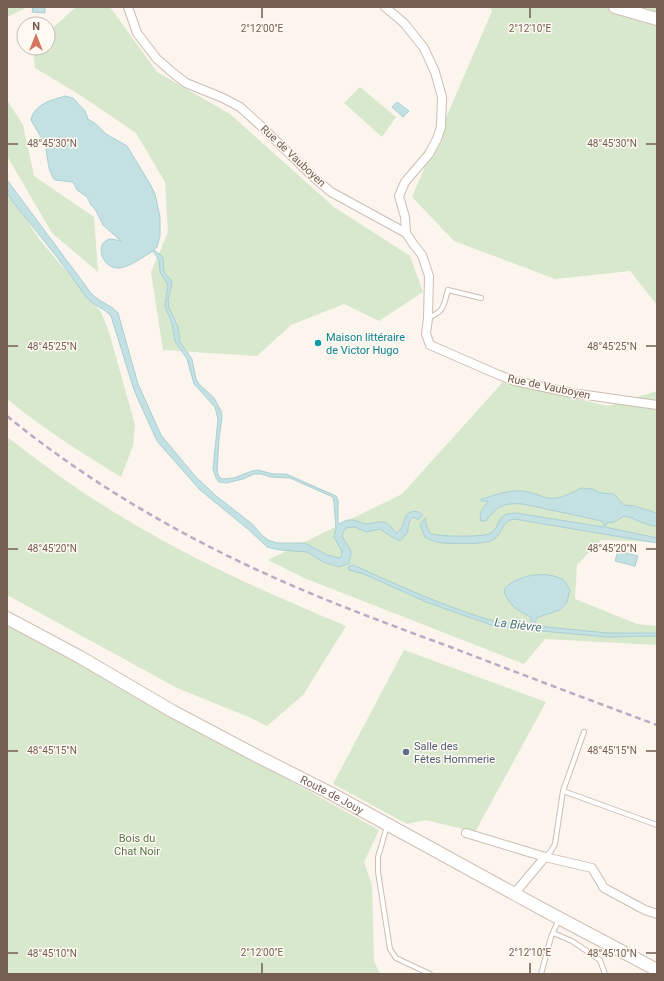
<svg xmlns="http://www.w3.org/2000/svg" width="664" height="981" viewBox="0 0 664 981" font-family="Roboto,sans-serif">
	<rect width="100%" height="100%" fill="#fbf5ed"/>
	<path fill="#d8e8cc" d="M7 7H24V9L7 17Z
		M76 7H110L157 72 230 114 334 207 410 256 423 292 379 321 344 304 291 325 257 356 163 350 151 272 168 232 165 182 136 133 80 95 35 68 33 48H48V32Z
		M490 7H657V305L630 271 555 279 454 241 412 197 492 11Z
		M360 87 396 117 382 137 344 103Z
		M7 100 23 125 34 176 94 217 98 272 52 233 7 156Z
		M7 189 39 239 101 312 109 332 135 425 133 446 121 477C82 453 42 428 7 399Z
		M503 382 608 406 657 391V542L601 540 577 565 575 599 637 624 657 626V645L545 639 524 664 304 578 268 560 402 494Z
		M7 437C40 462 73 487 109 509 184 556 264 592 346 626L303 695 267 726 251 718 177 688 7 595Z
		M7 624 379 830 364 862 372 885 374 961 380 974H7Z
		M404 650 546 702 475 832 426 820 407 824 333 784Z"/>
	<path fill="#c3e0e3" stroke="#aacfd4" d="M33 7H45V13L32 12Z
		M65 96 73 98 85 111 88 119 96 124 106 134 127 146 150 184 155 194 160 217V236L157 247 154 250 163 257 164 272 171 280 172 284 168 300 169 308 178 327 180 342 192 359 196 379 199 384 214 398 221 411 222 417 219 439 217 472 220 478 223 479 234 478 252 471 258 470 273 474H286L336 496 338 500V522L340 524C350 516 357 522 367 524 373 524 379 520 386 523 391 525 393 531 397 533 407 526 401 508 419 512L422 515 418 520 414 517C408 520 408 526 408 532L400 541 392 537 380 529 366 532 355 527 346 528C334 541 358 545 349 561L350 563 339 567 323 562 307 552 280 550 267 547 249 530 200 490 157 441 134 390 111 316C104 308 94 306 87 298L57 257 13 202 7 192V180L91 293C99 302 110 304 118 313L138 384 161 435 195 476 215 495 251 523 263 536 268 540 277 543H305L327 555 339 558 341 557 342 551 334 537 336 529 334 503 333 497 290 478 271 477 261 474H254L243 479 226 483 219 482 216 478 213 469 218 419 215 407 194 384 187 359 175 341 172 324 165 306 168 285 160 272 159 260 153 251C143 257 131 266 120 268 101 270 93 240 112 239L121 241 103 225 95 209 91 205 87 197 77 190 73 182 55 180 53 178 49 168 45 144 31 120C34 104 52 100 65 96Z
		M397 102 409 111 403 117 392 107Z
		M581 488 592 489 601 493 614 494 624 505 634 506 657 513V526C644 526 636 518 624 516L614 522 607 523 605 527 657 538V543L514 519C502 521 502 534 493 540 485 545 446 544 436 542 432 541 428 539 425 537L420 525 425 518C426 523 427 529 430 533 435 537 483 537 489 534 504 526 492 514 516 513L603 527 604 523 602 521 523 504C503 503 498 505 486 521H481C478 513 484 507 488 501H481V499C493 496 507 490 521 491 530 491 539 496 548 498 560 500 571 493 581 488Z
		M618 551 638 556 635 566 615 561Z
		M353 565C400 586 447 608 497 622 508 624 520 625 531 626V617C518 611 506 604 504 589 517 575 543 571 560 578 565 580 567 585 570 590L567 602 560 610 536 618V626L608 633H657V636L608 637 497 627 426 602 364 574 349 570 348 567Z"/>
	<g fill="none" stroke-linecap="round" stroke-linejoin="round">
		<g stroke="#cdbdb3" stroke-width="6">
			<path id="lane" d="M428 318C446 310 443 306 448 290L481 298
				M563 791 657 825
				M387 826 378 857V872L390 949 396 958 430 974
				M546 856 551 851 555 844 563 791 584 732
				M553 933 572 941 600 960 605 974
				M541 974 551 937 559 919"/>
		</g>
		<g stroke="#cdbdb3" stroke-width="10">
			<path id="street" d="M128 7 137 33 157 59 173 73 186 83 223 98 240 107 261 126 311 175 331 192 406 233 414 245 422 255 429 276 428 318 426 334 430 345 499 375 515 381 572 393 657 405
				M385 7 404 23 424 48 435 72 442 97 441 127 437 139 429 154 405 182 399 196 405 217 406 233
				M466 833 545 857 592 868 604 888 645 910 657 914
				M514 894 545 857"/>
		</g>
		<g stroke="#d1bfb3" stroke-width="14">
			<g id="secondary">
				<path d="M615 7 657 19"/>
				<path id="s1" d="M7 618 80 657 172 711 259 757 332 794 542 909 657 970"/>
			</g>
		</g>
		<use href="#lane" stroke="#fff" stroke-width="4"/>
		<use href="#street" stroke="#fff" stroke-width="8"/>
		<use href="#secondary" stroke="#fff" stroke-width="12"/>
		<path stroke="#b8abc5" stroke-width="2.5" stroke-dasharray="6 4" stroke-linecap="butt" d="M7 416C90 484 186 539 284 582 339 606 396 627 453 648 521 674 589 700 657 725"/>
	</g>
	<path fill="none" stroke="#745d51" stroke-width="1.5" d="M262 8V18M530 8V18M8 144H18M646 144H656M8 346H18M646 346H656M8 549H18M646 549H656M8 751H18M646 751H656M8 953H18M646 953H656M262 963V973M530 963V973"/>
	<circle fill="#0f9aa8" stroke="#fef9f3" stroke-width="1.5" cx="318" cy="343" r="4"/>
	<circle fill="#5c6f8a" stroke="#fef9f3" stroke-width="1.5" cx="406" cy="752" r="4"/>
	<g text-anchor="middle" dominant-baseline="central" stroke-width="3" stroke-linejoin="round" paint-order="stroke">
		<g font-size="11" fill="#745d51" stroke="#fef9f3">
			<text transform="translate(293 156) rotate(43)">Rue de Vauboyen</text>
			<text transform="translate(549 387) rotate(12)">Rue de Vauboyen</text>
			<text stroke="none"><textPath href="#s1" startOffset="370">Route de Jouy</textPath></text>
		</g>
		<g font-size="11" fill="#0d838f" stroke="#fef9f3" text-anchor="start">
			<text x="326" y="337">Maison littéraire<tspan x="326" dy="13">de Victor Hugo</tspan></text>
		</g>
		<g font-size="11" fill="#4e5e75" stroke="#fef9f3" text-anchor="start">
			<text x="414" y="746">Salle des<tspan x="414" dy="13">Fêtes Hommerie</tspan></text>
		</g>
		<g font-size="11" fill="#5a784b" stroke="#fef9f3">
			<text x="137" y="838">Bois du<tspan x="137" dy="13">Chat Noir</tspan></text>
		</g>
		<g font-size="12" font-style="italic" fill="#4a777e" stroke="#fef9f3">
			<text transform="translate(518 625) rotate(7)">La Bièvre</text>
		</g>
	</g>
	<g font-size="10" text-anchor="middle" fill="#745d51" stroke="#fef9f3" stroke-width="3" stroke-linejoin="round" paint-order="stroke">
		<text x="262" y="32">2°12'00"E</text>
		<text x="530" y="32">2°12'10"E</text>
		<text x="52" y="147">48°45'30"N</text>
		<text x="612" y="147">48°45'30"N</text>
		<text x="52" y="350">48°45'25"N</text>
		<text x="612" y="350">48°45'25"N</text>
		<text x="52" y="552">48°45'20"N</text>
		<text x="612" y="552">48°45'20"N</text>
		<text x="52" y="754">48°45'15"N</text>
		<text x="612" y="754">48°45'15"N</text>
		<text x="262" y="956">2°12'00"E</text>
		<text x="530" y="956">2°12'10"E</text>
		<text x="52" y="957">48°45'10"N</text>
		<text x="612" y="957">48°45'10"N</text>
	</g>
	<rect width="664" height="981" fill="none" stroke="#745d51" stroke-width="16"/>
	<g transform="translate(36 36)"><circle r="19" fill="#fef9f3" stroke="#c7bbb2"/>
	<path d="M0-3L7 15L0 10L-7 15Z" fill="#d67660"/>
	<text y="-6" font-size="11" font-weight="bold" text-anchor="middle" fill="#745d51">N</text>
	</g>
</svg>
